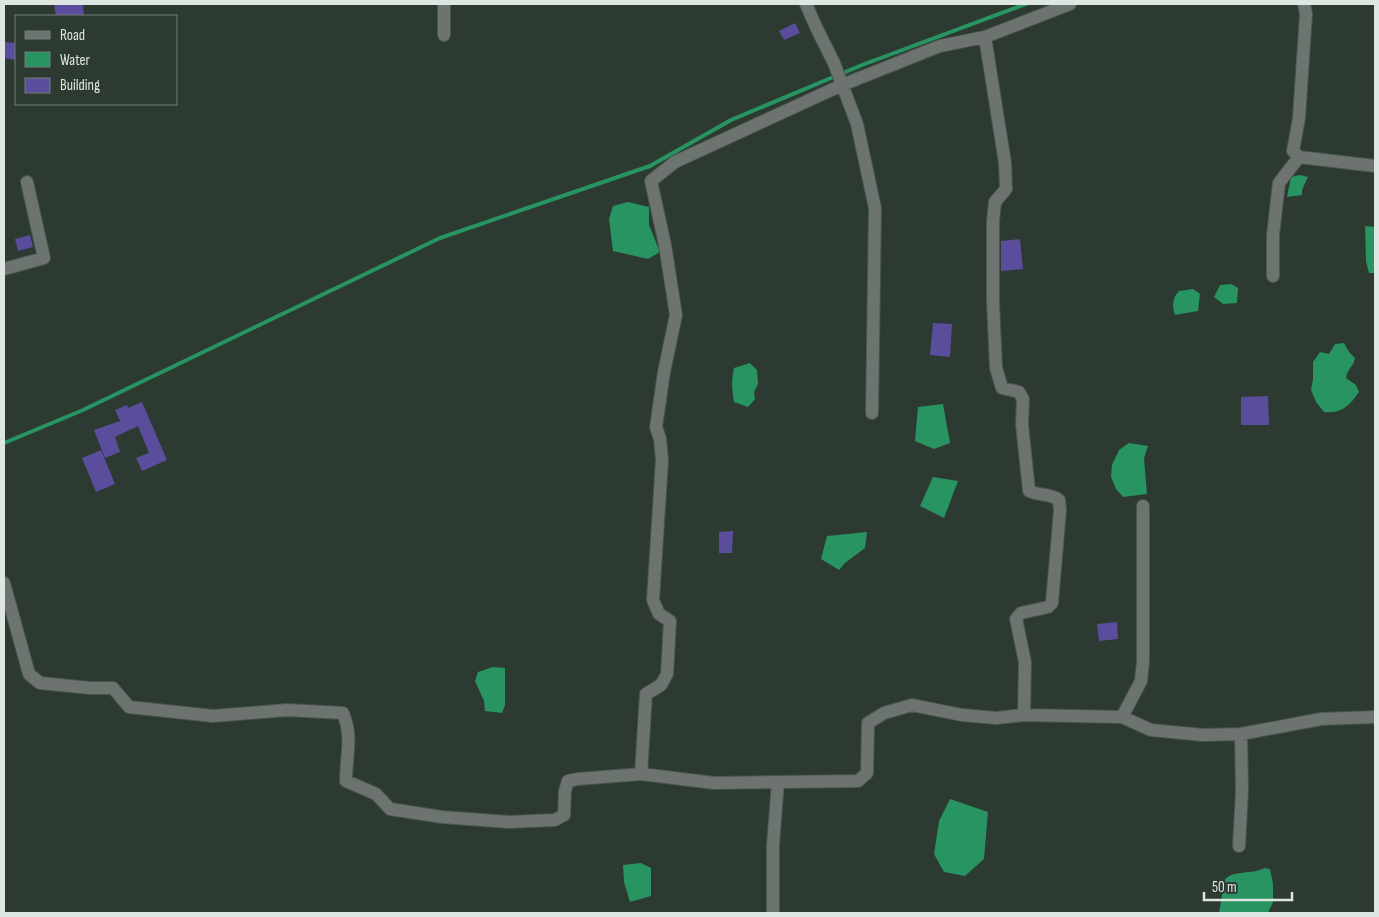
<svg xmlns="http://www.w3.org/2000/svg" width="1379" height="917" viewBox="0 0 1379 917" font-family="'Sofia Sans Condensed',sans-serif">
	<rect width="100%" height="100%" fill="#2c3a32"/>
	<path fill="#279461" d="M1300 175 1308 177 1302 190V195L1287 197 1291 177Z
		M628 202 649 207V225L660 252 648 259 613 251 609 219 613 206Z
		M1365 226 1375 227V273H1369L1366 261Z
		M1231 284 1238 288 1237 303 1223 304 1214 297 1220 285Z
		M1193 289 1200 294 1198 311 1175 315C1172 306 1172 298 1179 291Z
		M1344 343 1349 352 1355 358C1353 368 1348 367 1346 378L1356 385 1359 392C1350 405 1342 414 1324 412L1316 402 1311 390 1313 379V362L1320 352 1329 354 1335 344Z
		M750 363 757 370 758 384 754 392 755 399 748 407 734 402C732 390 731 380 734 368Z
		M943 404 950 443 934 449 915 441 918 407Z
		M1129 443 1148 446 1144 458 1147 494 1123 497 1116 489 1111 477 1112 465 1119 450Z
		M933 477 958 481 944 518 920 506Z
		M867 532 865 548 845 563 839 570 821 559 827 536Z
		M493 667 505 668V705L502 713 485 711 484 701 475 681 478 672Z
		M950 799 988 812 984 859 965 876 944 872 934 854 939 821Z
		M641 863 651 868V896L630 902 624 882 623 865Z
		M1265 868 1270 869 1273 884V902L1268 913H1219L1222 895 1220 887C1227 873 1234 874 1248 872 1254 872 1260 870 1265 868Z"/>
	<g fill="none" stroke-linecap="round" stroke-linejoin="round">
		<path stroke="#279461" stroke-width="4" d="M4 443 83 410 440 238 650 166 731 120 862 65 1026 4"/>
	</g>
	<path fill="#5a4d9c" d="M54 4H83L84 16H56Z
		M795 23 800 33 784 40 779 31Z
		M4 42 16 43V60L4 58Z
		M30 235 33 247 18 251 15 239Z
		M1020 239 1023 269 1001 271V241Z
		M933 323 952 324 950 357 930 355Z
		M1268 396 1269 425H1241V397Z
		M142 402 167 460 142 471 136 458 149 453 138 426 115 437 120 452 105 458 94 430 120 421 115 410 127 405 128 408Z
		M101 450 115 484 96 492 82 458Z
		M733 531 732 553H719V532Z
		M1117 622 1118 639 1099 641 1097 624Z"/>
	<g fill="none" stroke-linecap="round" stroke-linejoin="round">
		<g stroke="#48564e" stroke-width="14">
			<path id="minor" d="M806 4 816 27 834 63 857 124 875 208 872 413
				M1304 4 1306 14 1299 118 1293 151 1299 157 1375 166
				M444 35V4
				M985 37 1005 163 1006 189 995 202 993 221V302L996 368 1002 388 1019 392 1023 399 1022 424 1029 491C1039 496 1050 493 1059 500L1060 510 1052 603 1048 607 1021 613 1016 619 1025 662 1024 715
				M4 269 44 258 27 182
				M1273 276V235L1279 183 1299 157
				M4 583 29 674 40 683 90 688H113L129 707 213 716 287 710 343 713C353 738 346 755 346 781L376 794 390 809 442 817 509 822 555 820 564 815 565 791 568 781 578 779 641 774 714 783 778 782 773 845V913
				M1122 717 1141 681 1143 662V506
				M641 774 646 694 661 685 667 674 670 621 659 614 653 600 662 460 660 439 656 427 664 372 676 315 665 245 651 181 675 162 842 85 940 46 985 37 1070 4
				M778 782 858 781 867 773 868 723 884 713 912 705 962 715 996 718 1024 715 1122 717 1151 730 1203 735 1241 734 1321 719 1375 717
				M1239 846 1242 791 1241 734"/>
		</g>
		<use href="#minor" stroke="#6d7470" stroke-width="12"/>
	</g>
	<rect width="1379" height="917" fill="none" stroke="#dee6e1" stroke-width="10"/>
	<rect x="15" y="15" width="162" height="90" fill="#2c3a32" stroke="#737f78"/>
	<rect x="25" y="31" width="25" height="8" fill="#6d7470" stroke="#737f78"/>
	<text x="60" y="40" font-size="15" fill="#dee6e1">Road</text>
	<rect x="25" y="52" width="25" height="15" fill="#279461" stroke="#737f78"/>
	<text x="60" y="65" font-size="15" fill="#dee6e1">Water</text>
	<rect x="25" y="78" width="25" height="15" fill="#5a4d9c" stroke="#737f78"/>
	<text x="60" y="90" font-size="15" fill="#dee6e1">Building</text>
	<path d="M1204 892v8h88v-8" fill="none" stroke="#dee6e1" stroke-width="2.5"/>
	<text x="1212" y="892" font-size="15" fill="#dee6e1" stroke="#2c3a32" stroke-width="4" paint-order="stroke">50 m</text>
</svg>
